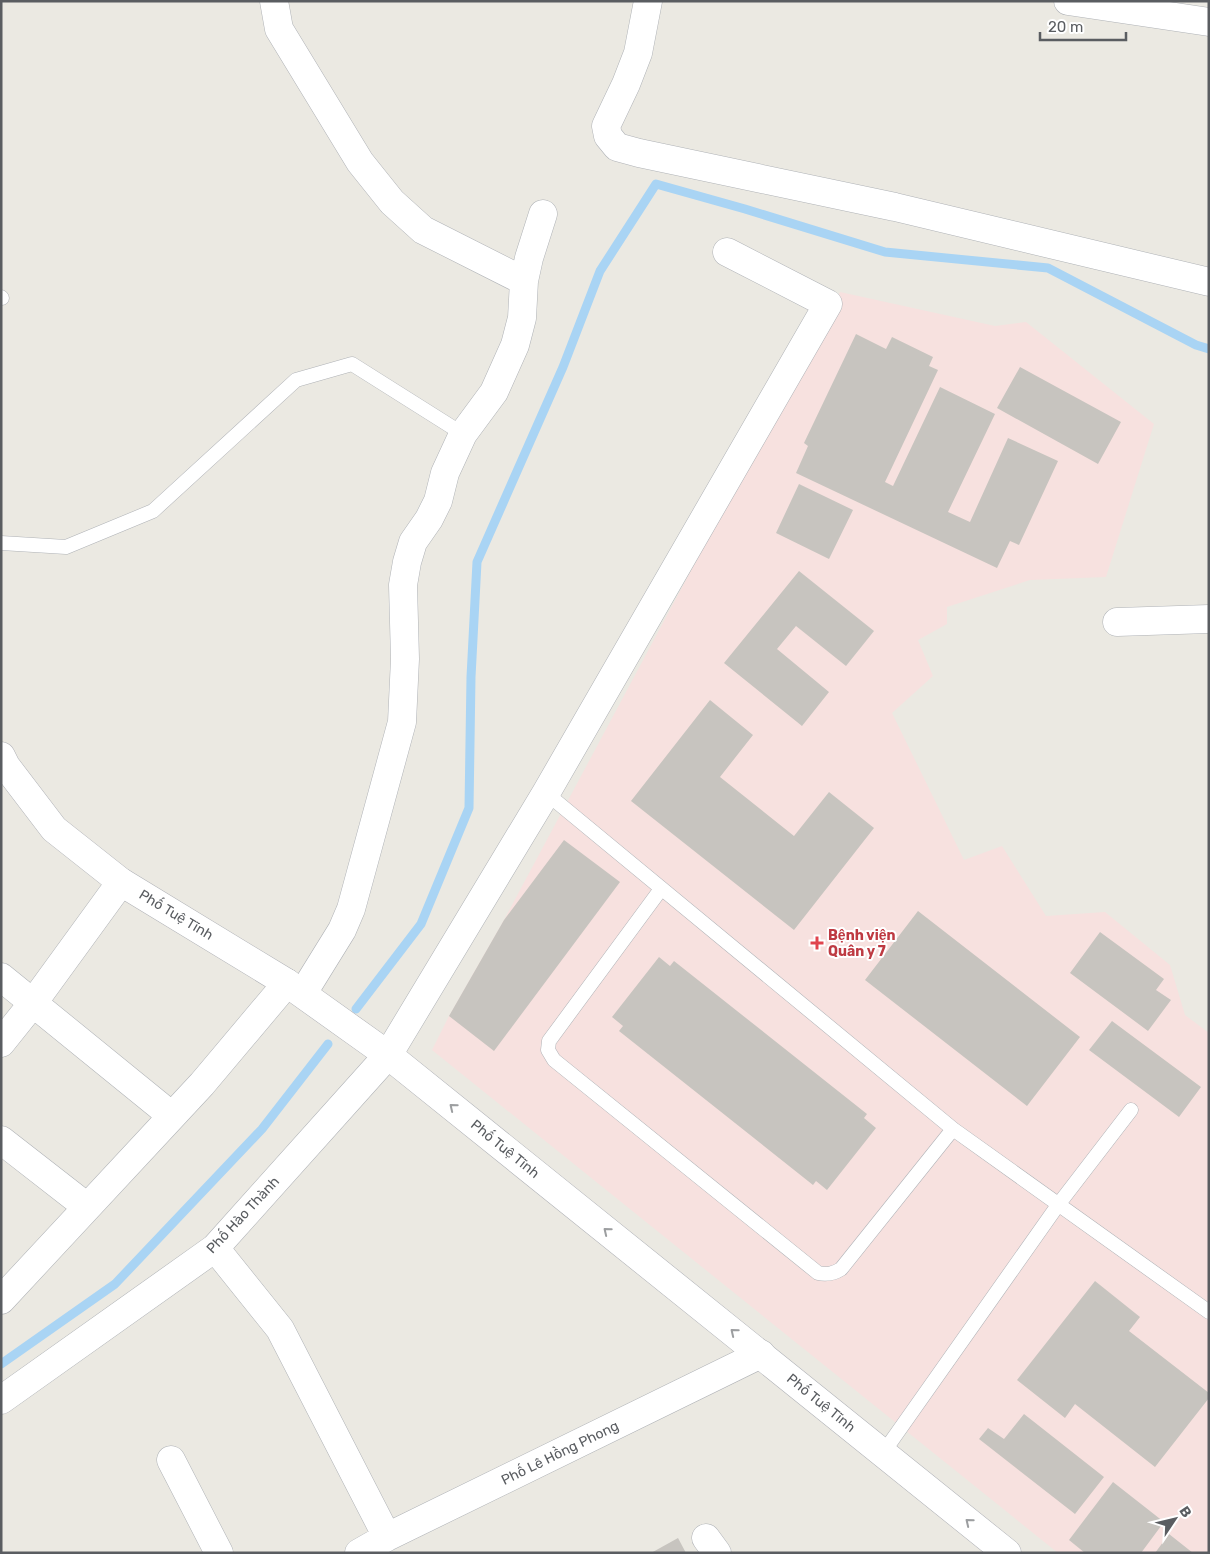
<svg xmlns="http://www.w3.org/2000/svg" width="1210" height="1554" viewBox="0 0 1210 1554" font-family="Rubik,sans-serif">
	<rect width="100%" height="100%" fill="#ebe9e2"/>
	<path fill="#f7e1df" d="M840 292 995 326 1026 322 1154 424 1106 577 1030 580 947 607V624L918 640 933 676 892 713 964 860 1002 846 1046 916 1105 912 1170 965 1185 1015 1209 1033V1553H1058L432 1050 449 1016 504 920Z"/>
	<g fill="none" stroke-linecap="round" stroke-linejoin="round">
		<path stroke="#a9d4f4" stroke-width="9" d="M356 1009 421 924 469 808 471 677 477 562 563 367 600 271 656 184 745 209 885 252 1048 268 1196 345 1209 349
			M1 1364 115 1284 262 1129 328 1044"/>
	</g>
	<path fill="#c7c4bf" d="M856 334 886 349 892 337 933 357 929 366 938 370 885 482 893 486 940 387 995 414 948 512 970 522 1008 438 1058 461 1019 545 1010 541 997 568 796 473 808 446 804 443Z
		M1020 367 1121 422 1098 464 997 408Z
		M799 484 853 510 829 559 776 533Z
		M799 571 874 631 846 666 796 626 777 649 829 692 802 726 724 663Z
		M710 700 753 735 720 777 794 836 829 792 874 828 794 930 631 801Z
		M564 840 620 882 494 1051 449 1016 504 920Z
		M918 911 1080 1037 1027 1106 865 980Z
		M1100 932 1164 979 1156 990 1171 1000 1148 1031 1070 973Z
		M659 957 670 966 674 961 867 1114 864 1118 876 1128 827 1190 816 1181 813 1185 619 1031 623 1026 612 1017Z
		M1112 1021 1201 1087 1179 1117 1089 1050Z
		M1095 1281 1140 1317 1129 1331 1209 1393V1398L1155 1467 1075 1404 1065 1418 1017 1380Z
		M1024 1414 1104 1477 1075 1514 979 1439 988 1428 1004 1439Z
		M1113 1482 1164 1522 1141 1553H1085L1069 1540Z
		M1169 1534 1193 1553H1155Z
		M678 1538 686 1553H651Z"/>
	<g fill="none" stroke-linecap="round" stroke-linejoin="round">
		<g stroke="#afb2b6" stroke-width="15">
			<path id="lane" d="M1 297 2 298
				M1 543 66 547 153 511 296 380 352 364 463 434
				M546 793 953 1129 1209 1312
				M661 889 549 1041 548 1050 554 1060 818 1273C827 1275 833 1274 841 1269L953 1129
				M883 1453 1058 1205 1131 1110"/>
		</g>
		<g stroke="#afb2b6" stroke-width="29">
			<path id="street" d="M274 1 279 29 360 162 392 202 423 230 524 281
				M648 1 638 53 626 84 606 126 608 136 617 147 639 153 895 207 1209 282
				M1068 1 1209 22
				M1117 622 1209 619
				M1 977 172 1116
				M303 993 342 930 351 909 402 722 405 659 403 585 407 562 413 542 429 519 438 501 445 473 463 434 494 392 515 345 522 318 524 281 529 258 543 214
				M1 1043 33 1003 121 882
				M1 1140 87 1207
				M215 1248 280 1329 387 1537
				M1 1300 202 1084 287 983
				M1 1400 215 1248 388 1055 546 793 828 304 727 252
				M171 1460 219 1553
				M706 1538 717 1553
				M359 1553 387 1537 761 1354"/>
		</g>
		<g stroke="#afb1b6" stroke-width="29">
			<path id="secondary" d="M1 756 6 766 54 829 121 882 287 983 388 1055 1007 1553"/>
		</g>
		<use href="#lane" stroke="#fff" stroke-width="14"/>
		<use href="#street" stroke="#fff" stroke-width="28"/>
		<use href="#secondary" stroke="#fff" stroke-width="28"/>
	</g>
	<defs><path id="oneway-chevron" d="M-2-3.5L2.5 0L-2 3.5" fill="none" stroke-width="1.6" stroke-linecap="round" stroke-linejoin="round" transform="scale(1.25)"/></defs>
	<g stroke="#9c9ea0">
		<use href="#oneway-chevron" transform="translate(453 1107) rotate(-141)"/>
		<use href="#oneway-chevron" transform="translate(607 1231) rotate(-141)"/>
		<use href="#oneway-chevron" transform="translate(734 1332) rotate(-141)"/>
		<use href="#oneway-chevron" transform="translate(969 1522) rotate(-141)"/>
	</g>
	<path fill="#e0444e" stroke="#fff" stroke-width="2" d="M814.5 935.5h5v5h5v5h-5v5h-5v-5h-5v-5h5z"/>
	<g text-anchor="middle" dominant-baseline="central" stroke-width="4" stroke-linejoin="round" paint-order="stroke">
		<g font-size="14" fill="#5a5d61" stroke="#fff">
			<text transform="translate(176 915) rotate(31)">Phố Tuệ Tĩnh</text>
			<text transform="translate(505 1149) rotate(39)">Phố Tuệ Tĩnh</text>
			<text transform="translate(243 1215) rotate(-47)">Phố Hào Thành</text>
			<text transform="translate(821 1403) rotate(39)">Phố Tuệ Tĩnh</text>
			<text transform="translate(560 1453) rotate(-26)">Phố Lê Hồng Phong</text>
		</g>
		<g font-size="14" font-weight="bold" fill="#be3a42" stroke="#fff" text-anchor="start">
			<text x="828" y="935">Bệnh viện<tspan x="828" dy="16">Quân y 7</tspan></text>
		</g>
	</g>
	<rect width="1210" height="1554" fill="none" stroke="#5a5d61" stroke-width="5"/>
	<g transform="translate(1175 1519) rotate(55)" stroke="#ffffff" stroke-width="4" paint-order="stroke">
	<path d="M0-4L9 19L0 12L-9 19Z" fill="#5a5d61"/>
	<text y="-8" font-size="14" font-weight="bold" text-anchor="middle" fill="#5a5d61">B</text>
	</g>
	<path d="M1040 32v8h86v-8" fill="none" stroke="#5a5d61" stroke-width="2.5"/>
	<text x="1048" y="32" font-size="15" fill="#5a5d61" stroke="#ffffff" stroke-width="4" paint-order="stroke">20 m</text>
</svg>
